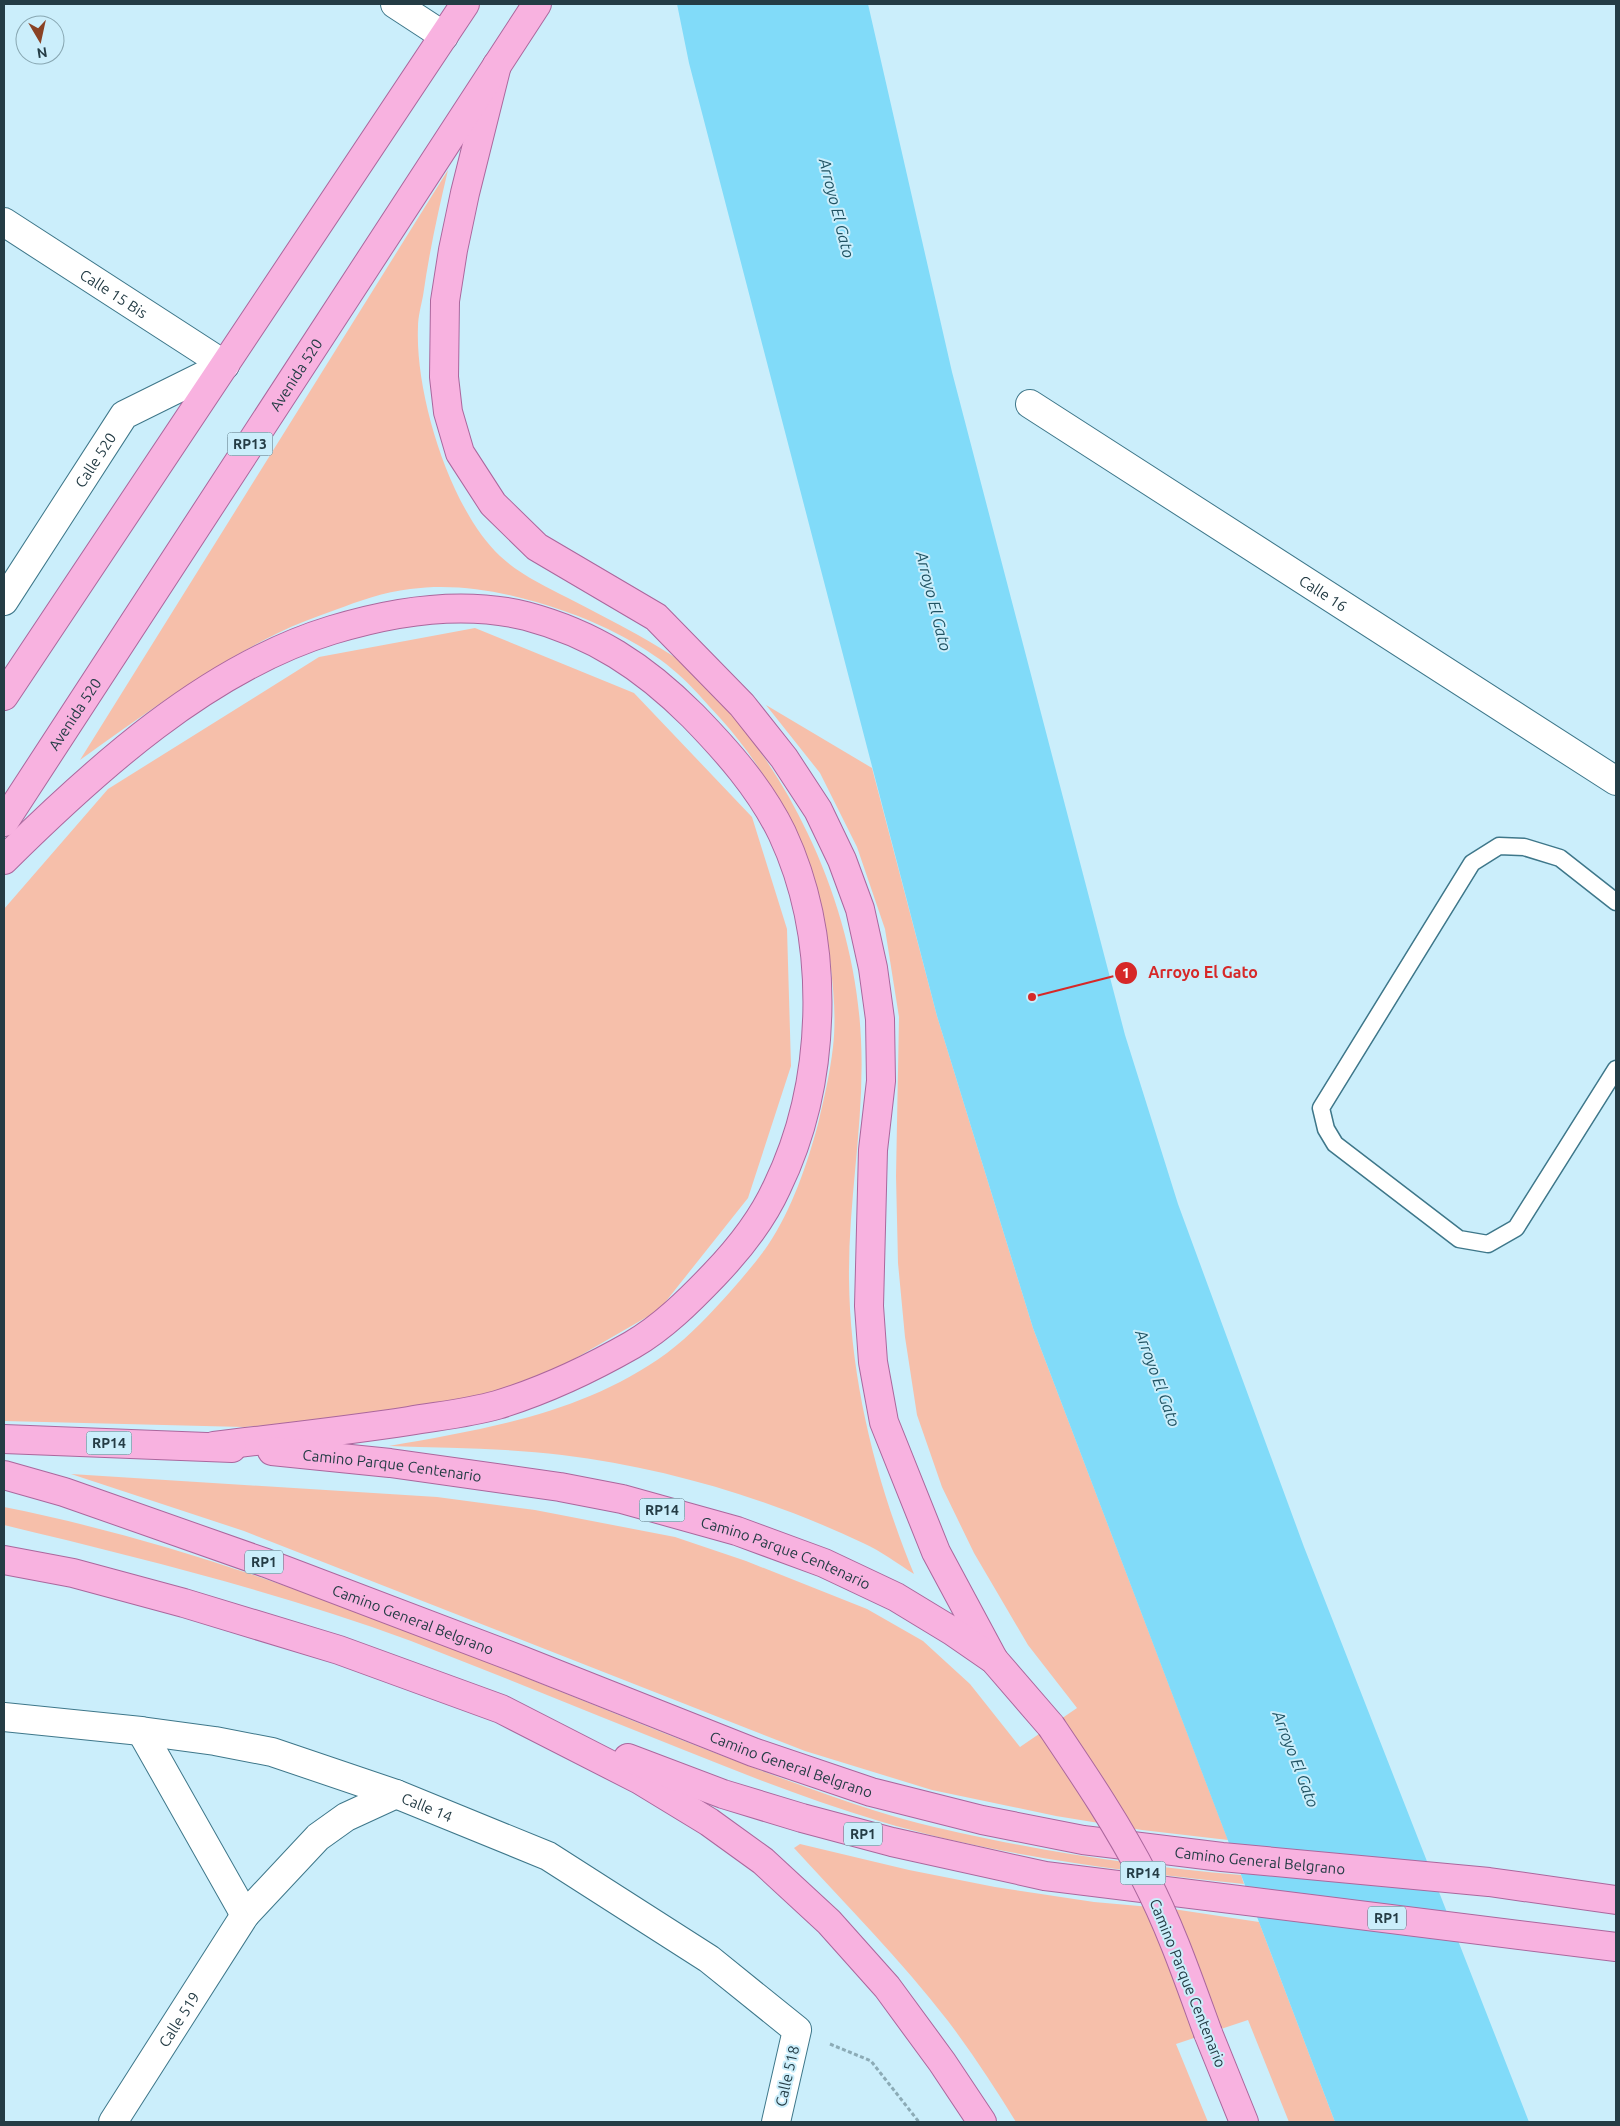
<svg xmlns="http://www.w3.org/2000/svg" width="1620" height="2126" viewBox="0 0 1620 2126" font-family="Ubuntu,sans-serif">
	<rect width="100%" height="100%" fill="#cbeefb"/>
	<path fill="#f6bfaa" d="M448 170C438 212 429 253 423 296 421 306 418 317 418 327 415 395 450 509 500 556 519 574 545 586 568 598 591 610 615 622 638 635 652 643 666 651 679 660 689 668 698 679 707 688 749 731 782 779 807 832 838 896 858 969 861 1040 865 1120 848 1199 849 1279 850 1379 876 1482 914 1574 898 1564 881 1551 863 1543 768 1498 666 1468 562 1455 505 1448 447 1448 389 1446 486 1429 585 1413 667 1353 691 1335 710 1314 730 1292 743 1277 757 1261 768 1245 792 1209 807 1165 818 1124 824 1099 830 1073 833 1047 836 1022 834 994 831 969 821 875 783 788 720 718 706 703 693 687 678 674 650 648 600 623 564 611 515 594 463 582 410 589 384 592 359 601 335 610 316 617 296 624 278 633 208 667 143 715 80 760Z
		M475 628 634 693 752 817 787 929 791 1066 748 1198 659 1310 493 1406 244 1427 4 1421V909L108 789 319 657Z
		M766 705 872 768 937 1016 1033 1328 1228 1840 1142 1830 1056 1816 932 1790 805 1751 244 1531 71 1474 437 1497 535 1510 675 1537 746 1561 867 1609 923 1641 970 1684 1020 1747 1077 1708 1028 1645 974 1553 942 1487 917 1415 905 1337 898 1263 896 1176 899 1017 885 929 857 847 820 773Z
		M4 1507C230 1552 442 1645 656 1730 728 1758 801 1787 876 1811 913 1823 951 1831 989 1839 1072 1856 1157 1868 1241 1875L1244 1884C1122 1871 997 1856 879 1821 815 1802 751 1777 689 1752 596 1715 504 1677 411 1641 278 1592 141 1558 4 1525Z
		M800 1844 909 1870 995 1887 1094 1902 1173 1909 1259 1922 1335 2122H1289L1248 2020 1176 2044 1208 2122H1016C995 2088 973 2054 948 2021 901 1960 846 1905 794 1848Z"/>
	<path fill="#81dbf9" d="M677 4H868L952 372 1125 1035 1178 1204 1304 1547 1529 2122H1335L1033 1328 937 1016 689 63Z"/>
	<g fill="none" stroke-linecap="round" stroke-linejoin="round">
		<g stroke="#3e778a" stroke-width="19">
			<path id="service" d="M1616 902 1560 858 1524 847 1499 846 1472 863 1321 1108 1326 1129 1335 1144 1459 1239 1488 1244 1516 1228 1616 1069"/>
		</g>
		<g stroke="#3e778a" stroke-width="30">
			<g id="minor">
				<path d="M395 4 444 36"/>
				<path id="s1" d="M4 222 225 365"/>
				<path id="s2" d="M1030 404 1616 781"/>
				<path id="s3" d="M4 1717 141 1731 215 1741 272 1752 396 1794 548 1856 709 1959 797 2030 776 2122"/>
				<path d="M141 1731 245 1915"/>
				<path id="s4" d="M113 2122 245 1915 318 1837 346 1817 396 1794"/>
			</g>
		</g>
		<g stroke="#3e778a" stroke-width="30">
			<g id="tertiary">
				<path id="s5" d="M4 601 124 415 225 365"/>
			</g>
		</g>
		<g stroke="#ab679d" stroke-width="30">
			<g id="primary">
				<path d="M497 65 465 193 453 250 445 301 444 377 448 412 460 453 493 504 537 547 656 617 742 705 784 758 818 810 842 860 860 909 873 968 880 1019 881 1081 873 1150 869 1306 873 1362 884 1422 936 1552 994 1660"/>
				<path d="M4 696 465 4"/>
				<path id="s6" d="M4 822 537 4"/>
				<path d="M4 860C95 770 207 668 332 630 394 611 462 600 526 616 594 634 644 667 693 716 727 751 760 788 782 833 832 940 828 1082 777 1187 762 1220 739 1249 714 1275 689 1301 663 1327 632 1345 590 1369 543 1391 497 1405 469 1413 438 1416 409 1421 344 1431 279 1438 214 1446"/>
				<path d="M4 1439 232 1448"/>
				<path id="s7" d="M272 1451 390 1463 560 1487 622 1499 737 1531 824 1563 896 1597 952 1631 994 1660 1051 1726"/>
				<path id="s8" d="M4 1475 64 1492 266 1563 521 1660 753 1752 871 1792 982 1820 1083 1840 1222 1857 1489 1882 1616 1900"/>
				<path d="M4 1560 73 1573 184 1603 339 1650 501 1709 640 1780 709 1822 763 1861 829 1922 887 1987 942 2062 982 2122"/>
				<path d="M628 1758 723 1794 802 1818 892 1842 1045 1876 1616 1947"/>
				<path d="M1208 2033 1244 2122"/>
			</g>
		</g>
		<path stroke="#8cabb6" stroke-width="3" stroke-dasharray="4 2.5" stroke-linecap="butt" d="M830 2044 871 2061 919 2122"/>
		<use href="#service" stroke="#fff" stroke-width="16"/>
		<use href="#minor" stroke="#fff" stroke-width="28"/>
		<use href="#tertiary" stroke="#fff" stroke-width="28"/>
		<use href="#primary" stroke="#f8b2e0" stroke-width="28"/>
		<g stroke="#ab679d" stroke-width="30" stroke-linecap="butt">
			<path id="primary-bridge" d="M1051 1726C1084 1775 1118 1825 1145 1878 1171 1928 1189 1981 1208 2033"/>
		</g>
		<use href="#primary-bridge" stroke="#f8b2e0" stroke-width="28"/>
	</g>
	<g text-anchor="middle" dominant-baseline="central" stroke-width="4" stroke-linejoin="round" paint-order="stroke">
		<g fill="#cbeefb" stroke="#56717c" stroke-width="1">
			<rect x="227.5" y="432.5" width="45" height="23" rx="4"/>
			<rect x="86.5" y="1431.5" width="45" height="23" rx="4"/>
			<rect x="639.5" y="1498.5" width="45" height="23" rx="4"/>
			<rect x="245" y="1550.5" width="38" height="23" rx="4"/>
			<rect x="844" y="1822.5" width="38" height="23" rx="4"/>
			<rect x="1120.5" y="1861.5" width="45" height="23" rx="4"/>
			<rect x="1368" y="1906.5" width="38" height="23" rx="4"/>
		</g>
		<g font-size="14" font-weight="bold" fill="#243c45">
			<text x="250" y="444">RP13</text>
			<text x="109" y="1443">RP14</text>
			<text x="662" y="1510">RP14</text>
			<text x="264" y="1562">RP1</text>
			<text x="863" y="1834">RP1</text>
			<text x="1143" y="1873">RP14</text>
			<text x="1387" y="1918">RP1</text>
		</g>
		<g font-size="15" fill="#243c45" stroke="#cbeefb">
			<text stroke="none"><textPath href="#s1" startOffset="131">Calle 15 Bis</textPath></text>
			<text stroke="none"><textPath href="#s6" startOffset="534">Avenida 520</textPath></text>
			<text stroke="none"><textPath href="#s5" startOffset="168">Calle 520</textPath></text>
			<text stroke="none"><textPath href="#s2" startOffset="349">Calle 16</textPath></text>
			<text stroke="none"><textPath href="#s6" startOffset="129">Avenida 520</textPath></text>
			<text stroke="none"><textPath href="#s7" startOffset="121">Camino Parque Centenario</textPath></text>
			<text stroke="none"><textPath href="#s7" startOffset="526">Camino Parque Centenario</textPath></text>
			<text stroke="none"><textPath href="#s8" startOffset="434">Camino General Belgrano</textPath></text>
			<text stroke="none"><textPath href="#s8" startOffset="839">Camino General Belgrano</textPath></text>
			<text stroke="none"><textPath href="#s3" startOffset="435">Calle 14</textPath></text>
			<text stroke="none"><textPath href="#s8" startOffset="1319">Camino General Belgrano</textPath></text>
			<text transform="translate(1188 1983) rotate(68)">Camino Parque Centenario</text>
			<text stroke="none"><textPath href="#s4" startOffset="122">Calle 519</textPath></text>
			<text transform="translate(787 2076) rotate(-77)">Calle 518</text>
		</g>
		<g font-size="16" font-style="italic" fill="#205363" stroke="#cbeefb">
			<text transform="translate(837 208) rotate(76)">Arroyo El Gato</text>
			<text transform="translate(934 601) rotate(76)">Arroyo El Gato</text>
			<text transform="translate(1158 1378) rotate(70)">Arroyo El Gato</text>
			<text transform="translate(1296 1759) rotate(69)">Arroyo El Gato</text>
		</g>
	</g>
	<path fill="none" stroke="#d62828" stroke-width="2" d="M1032 997L1126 973"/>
	<g fill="#d62828" stroke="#cbeefb" stroke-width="2">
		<circle cx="1032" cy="997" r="5"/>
		<circle cx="1126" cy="973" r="12"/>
	</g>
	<g font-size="15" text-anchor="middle" font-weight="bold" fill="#fff">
		<text x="1126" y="978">1</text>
	</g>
	<g font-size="16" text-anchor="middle" font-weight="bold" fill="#d62828" stroke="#cbeefb" stroke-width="4" stroke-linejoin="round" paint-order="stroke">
		<text x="1203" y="978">Arroyo El Gato</text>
	</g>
	<rect width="1620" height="2126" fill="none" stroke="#243c45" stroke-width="10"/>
	<g transform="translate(40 40) rotate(171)"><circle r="24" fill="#cbeefb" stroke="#88a7b2"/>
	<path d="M0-4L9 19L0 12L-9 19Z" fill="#8a4224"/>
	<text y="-8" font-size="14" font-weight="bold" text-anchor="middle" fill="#243c45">N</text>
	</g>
</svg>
